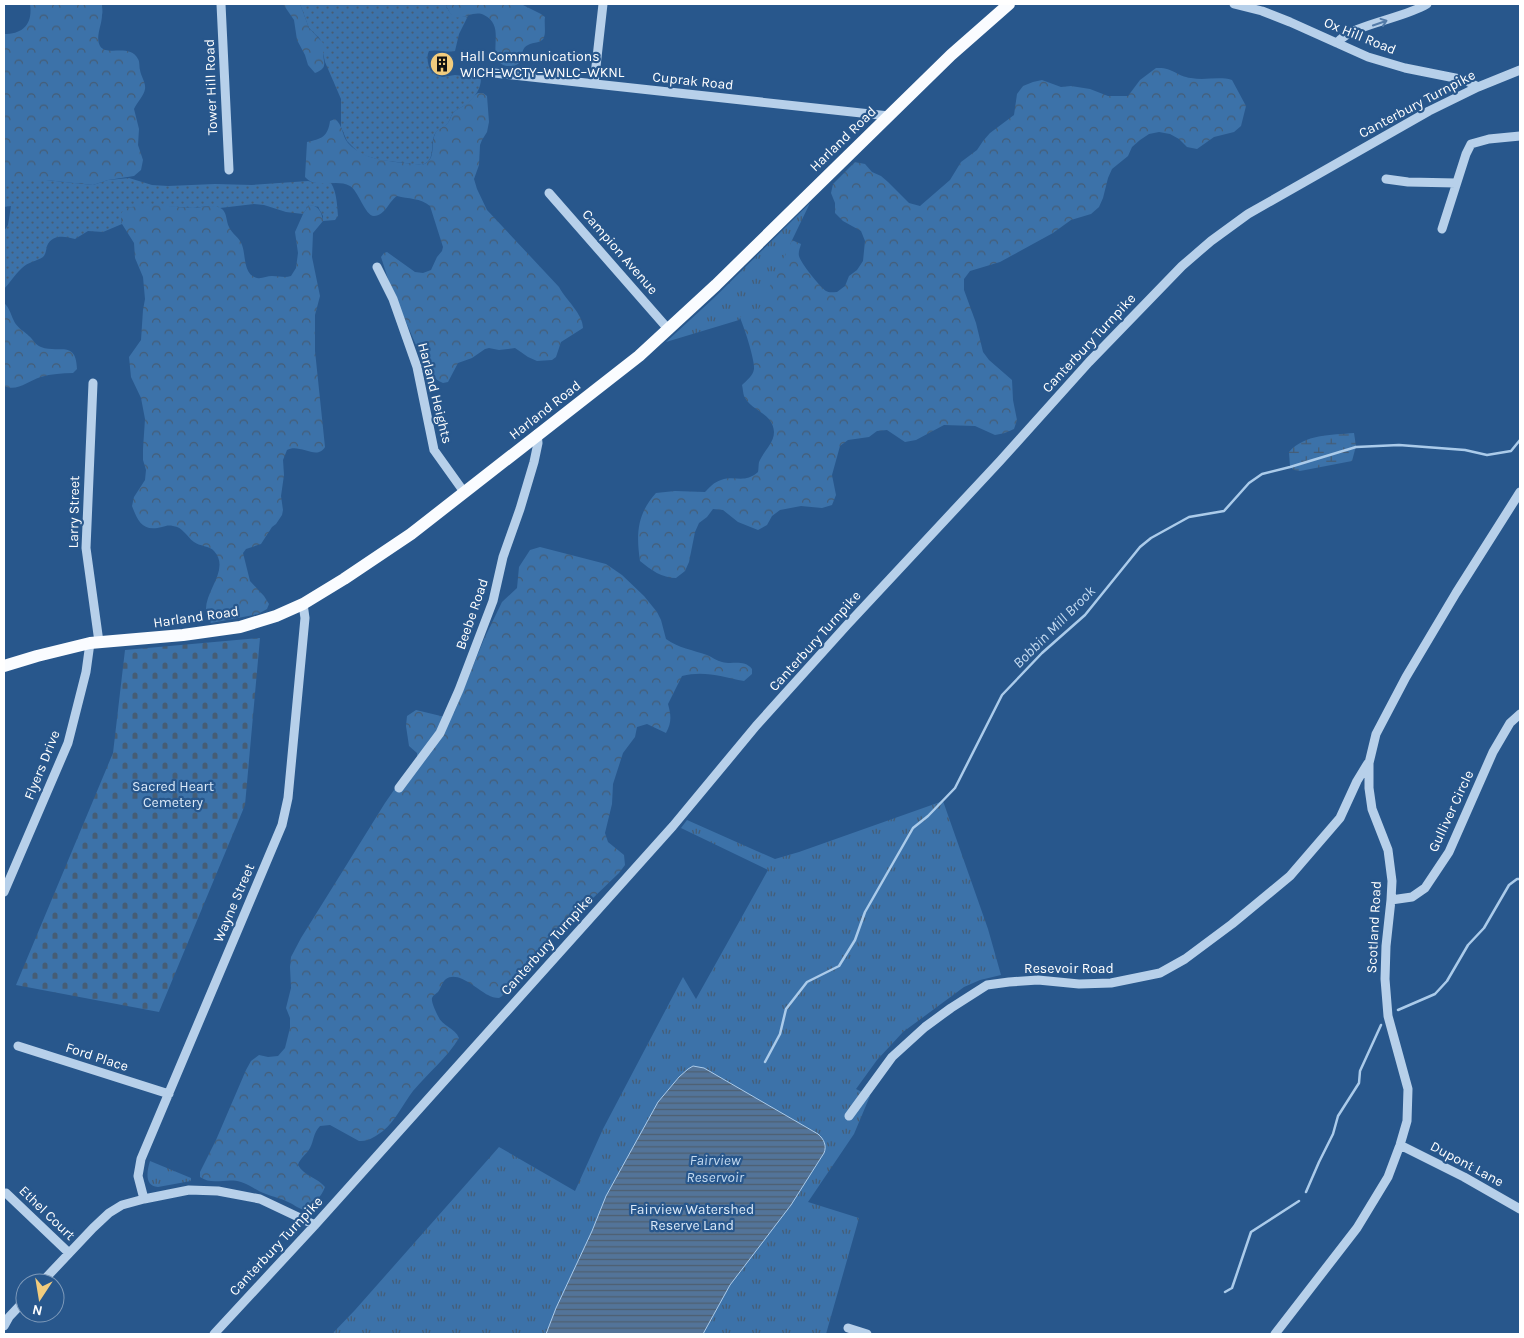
<svg xmlns="http://www.w3.org/2000/svg" width="1524" height="1338" viewBox="0 0 1524 1338" font-family="Karla,sans-serif">
	<defs>
		<pattern id="grass-dots" width="8" height="8" patternUnits="userSpaceOnUse" patternTransform="scale(1.25)"><rect width="8" height="8" fill="#3c72a9"/><path d="M2 2h.1M6 6h.1" fill="none" stroke="#455d76" stroke-width="1.8" stroke-linecap="round"/></pattern>
		<pattern id="forest-crowns" width="20" height="18" patternUnits="userSpaceOnUse" patternTransform="scale(1.25)"><rect width="20" height="18" fill="#3c72a9"/><path d="M2 6a3 3 0 1 1 6 0M12 15a3 3 0 1 1 6 0" fill="none" stroke="#455d76"/></pattern>
		<pattern id="wetland-marsh" width="20" height="14" patternUnits="userSpaceOnUse" patternTransform="scale(1.25)"><rect width="20" height="14" fill="#3c72a9"/><path d="M1 5h8M5 5V1M11 12h8M15 12V8" fill="none" stroke="#455d76"/></pattern>
		<pattern id="cemetery-stones" width="16" height="16" patternUnits="userSpaceOnUse" patternTransform="scale(1.25)"><rect width="16" height="16" fill="#3c72a9"/><path d="M2 7V4a2 2 0 0 1 4 0v3zM10 15v-3a2 2 0 0 1 4 0v3z" fill="#455d76"/></pattern>
		<pattern id="park-tufts" width="24" height="20" patternUnits="userSpaceOnUse" patternTransform="scale(1.25)"><rect width="24" height="20" fill="#3c72a9"/><path d="M3 7l-1-3M5 7V3M7 7l1-3M15 17l-1-3M17 17v-4M19 17l1-3" fill="none" stroke="#455d76"/></pattern>
		<pattern id="water-rules" width="6" height="5" patternUnits="userSpaceOnUse" patternTransform="scale(1.25)"><rect width="6" height="5" fill="#537499"/><path d="M0 2.5h6" fill="none" stroke="#4f5e6f"/></pattern>
	</defs>
	<rect width="100%" height="100%" fill="#28578c"/>
	<path fill="url(#grass-dots)" d="M300 4H446C450 17 455 18 468 16L459 34 455 51C446 53 438 49 429 51 426 57 428 66 431 71L439 74 442 77 455 75 481 78C481 89 475 97 467 104 463 107 457 109 454 112 450 116 450 122 446 125 441 129 436 130 434 136 430 147 436 160 422 165L380 160 360 154 347 141 341 127V99L325 62 323 53V48L320 39 309 28Z
		M129 178 152 185 168 186 215 184 252 185 308 181 317 183H331C337 193 337 205 338 216L335 220 323 221V216L318 207 309 205 303 214 286 212 264 205 254 204 220 208 209 206 193 208 159 206 129 208 121 219 122 224 103 232 88 231 75 239C65 236 52 234 47 246 46 250 46 254 43 257 37 261 28 262 22 268 15 274 10 283 4 289V231L8 225 11 206 4 207V180H46L93 185 108 180Z"/>
	<path fill="url(#forest-crowns)" d="M30 4H102C102 7 103 12 102 15 102 25 95 37 100 46 107 57 130 43 138 59 140 62 139 66 140 70 141 77 146 82 145 89 144 96 137 102 134 109L139 129 138 145 143 160 141 170 134 176 108 180 93 185 46 180H4V34C23 34 33 24 30 4Z
		M283 4H300L309 28 323 43C323 46 323 49 323 52 323 62 329 68 315 73L308 65 305 55 297 40 294 20Z
		M446 4H521L541 14 545 17C544 23 546 32 544 37 543 43 533 42 528 45 517 50 528 65 511 66 507 66 503 66 500 63 488 50 506 26 484 15 470 8 454 31 446 4Z
		M1156 68C1173 67 1176 76 1191 78 1205 81 1218 76 1232 80L1246 106 1241 126 1234 132 1214 137 1197 149 1187 147 1179 139 1170 134 1159 132 1149 134 1140 140 1132 147 1128 156 1112 169 1108 178 1103 198 1099 207 1091 214 1071 220 1053 233 1000 262 970 271 964 279V290L976 323 983 352 989 360 1012 380 1013 400 1017 420 1014 429 1005 433 995 435 975 426 944 425 916 440 905 442 887 430 877 431 869 437 848 440 840 446 832 475 836 495 832 505 822 508 801 506 780 510 772 516 767 525 758 530 738 522 723 510 713 509 707 517 699 523 695 532 689 562 685 571 676 578C662 578 651 570 640 561 636 534 637 514 656 493L675 491 705 492C709 488 714 482 721 480 736 475 744 484 758 472 759 468 758 463 760 460 764 451 774 443 774 432 773 413 751 411 744 396 743 393 743 389 742 385 747 380 753 376 754 369 755 359 742 320 737 311L792 240 801 244C800 248 798 252 799 256 800 262 820 287 826 291 829 293 833 292 837 292L845 286 849 276 857 270 863 261 865 241 861 231 843 221 835 213V203L831 193 833 184 855 162 865 164 872 172 881 176 888 182 909 203 920 206 950 180 961 162 977 150 983 141 990 133 1014 115 1017 94 1023 86 1033 82 1042 80 1061 87 1071 86 1090 89 1108 96H1128L1140 80Z
		M478 93H483L487 96 489 122 487 132 482 140 480 145 479 165 474 179 477 189 487 210 559 287C566 300 583 314 583 328L561 342 556 357 552 360 537 361 528 357 515 348 499 350 489 348 485 349 472 358 458 363 448 382 443 383C426 376 424 358 415 343L389 282 381 257 384 253 387 252 415 272 423 273 431 270 437 257 442 251 443 247 430 206C421 198 408 199 397 196 389 201 385 216 374 216 365 216 358 190 350 186 336 178 316 190 305 177L307 142C321 139 328 137 330 121L335 119C343 125 342 136 348 143 366 163 397 161 422 165 437 160 430 146 435 134 437 129 443 128 447 124 450 121 450 117 453 113 456 109 462 108 466 104 471 101 473 96 478 93Z
		M309 205C318 205 322 212 323 221L313 233 312 257 320 296 315 315V351L325 447C317 461 300 443 287 450L283 460 284 475 281 496 283 510 282 515 276 524 272 527 261 544 246 549 243 553 250 581 264 596 269 604 267 609 258 614 211 623C192 600 234 573 214 551 210 546 199 546 194 542 186 536 183 527 173 526 168 525 166 526 162 527 143 532 138 522 132 506L134 497 145 480 146 470 143 460V449L145 419 141 398 131 377 129 357 141 340 143 310 145 299 143 277 135 258 134 243 122 224 121 214 124 209C144 202 171 207 192 208 202 208 213 203 222 209 227 213 226 221 229 227 232 234 240 238 242 245 246 255 243 275 257 278 262 279 267 276 272 276 279 276 285 278 291 276L296 268 298 253 295 232 303 214Z
		M4 303C10 308 11 316 15 323 19 329 24 331 29 336 33 339 35 345 41 347 59 354 76 339 77 369L73 373C62 373 51 374 41 377 28 381 17 392 4 386Z
		M540 547 606 564 622 575 644 596 657 612 661 620 666 639C678 648 693 650 707 655 712 657 717 661 722 662 732 665 744 659 752 669V674L744 681C723 677 704 670 682 676L668 704C671 715 672 722 666 733L647 724 637 727 635 737 623 753 613 784 612 804 605 833 608 842 624 855 625 865 619 873 538 951 514 985 507 993 499 998C495 998 491 997 488 995 478 990 458 970 446 979 442 982 441 988 438 992 436 994 433 995 432 998 431 1002 436 1012 438 1016 442 1026 455 1028 459 1038 447 1058 428 1073 413 1091 403 1104 396 1120 383 1131 376 1136 368 1142 359 1141L330 1125 320 1126C313 1133 314 1141 310 1148 306 1155 300 1158 298 1165 304 1176 318 1178 325 1187 322 1196 313 1205 305 1210 298 1209 294 1204 288 1202 281 1198 273 1197 266 1194 257 1191 250 1185 241 1182 227 1177 213 1186 200 1177V1172L216 1140 246 1070 251 1061 259 1055 268 1057 278 1056 285 1048 290 1028V1018L286 1008 291 988 290 967 291 957 301 938 385 803 403 777 417 763V753L409 746 406 726 407 716 416 710 445 717 454 713 484 639 502 602 517 588 519 567 530 550Z"/>
	<path fill="url(#wetland-marsh)" d="M1354 433 1356 446 1352 461 1300 471 1294 470 1290 467 1289 452C1305 434 1331 435 1354 433Z"/>
	<path fill="url(#cemetery-stones)" d="M260 638 245 805 159 1012 16 985 113 753 125 650Z"/>
	<path fill="url(#park-tufts)" d="M810 203 753 321 744 311 739 320 666 342 715 297Z
		M943 801 988 929 1001 975 980 980 964 987 903 1032 877 1060 856 1089 870 1096 854 1134 808 1202 859 1218 826 1334H332L355 1310 499 1147 575 1191 603 1129 683 977 696 999 768 870 681 828 687 820 775 859 799 852Z
		M150 1161 191 1178V1181L158 1187C144 1186 147 1171 150 1161Z"/>
	<path fill="url(#water-rules)" stroke="#abcbea" d="M693 1066 704 1068 818 1134C824 1139 827 1146 824 1153L791 1205 730 1285 703 1334H546L556 1308 592 1231 606 1196 658 1102 679 1077 688 1069Z"/>
	<g fill="none" stroke-linecap="round" stroke-linejoin="round">
		<path stroke="#abcbea" stroke-width="2.5" d="M1398 1010 1435 994 1447 981 1468 945 1484 928 1509 885 1517 879H1520
			M765 1062 780 1034 786 1009 807 982 839 966 855 940 865 912 913 828 928 816 955 788 1002 695 1042 653 1085 615 1140 547 1151 538 1189 517 1224 511 1249 483 1262 474 1290 467 1356 447 1399 445 1465 450 1487 455 1511 451 1520 440
			M1306 1192 1319 1162 1333 1134 1338 1116 1359 1083 1360 1071 1381 1025
			M1225 1292 1232 1288 1251 1232 1299 1201"/>
		<path stroke="#b7d0ea" stroke-width="9" d="M221 4 229 170
			M1234 4 1262 11 1290 22 1368 57 1405 68 1465 80 1478 87
			M1337 43C1352 24 1403 19 1427 4
			M494 73 889 116
			M594 84 603 4
			M1386 179 1408 182 1456 183
			M549 193 669 330
			M1442 229 1466 154 1471 144 1489 139 1520 136
			M377 267 393 299 417 367 434 450 464 492
			M93 383 86 548 99 642
			M399 788 440 733 459 690 493 601 503 557 520 509 534 462 538 443 537 434
			M4 892 68 743 86 672 90 643
			M1391 900 1412 897 1425 888 1449 852 1493 752 1510 723 1520 714
			M18 1046 169 1094
			M849 1116 892 1057 925 1027 951 1008 987 985 1009 982 1038 980 1079 984 1111 983 1160 973 1185 959 1232 924 1290 876 1340 818 1357 781 1368 763
			M1400 1145 1464 1177 1520 1209
			M6 1193 69 1253
			M144 1199 138 1176 141 1159 282 825 288 798 305 618 303 604
			M41 1283 93 1228 109 1213 122 1205 144 1199 189 1190 218 1191 260 1199 315 1225
			M4 1326 9 1317 25 1300
			M848 1328 867 1334
			M214 1334 315 1225 673 826 756 726 847 625 1000 461 1089 362 1182 266 1211 241 1248 214 1429 111 1478 87 1520 70
			M1275 1334 1357 1228 1388 1177 1400 1145 1407 1121 1408 1089 1388 1016 1385 979 1386 946 1391 900 1392 881 1388 850 1372 809 1369 788V763L1376 734 1406 677 1456 593 1520 492"/>
		<path stroke="#fafcff" stroke-width="12" d="M4 666 37 656 90 643 183 635 240 627 276 616 303 604 344 579 411 534 639 356 716 285 951 55 1009 4"/>
	</g>
	<defs><path id="oneway-shaft" d="M-6 0H5M1.5-3L5.5 0L1.5 3" fill="none" stroke-width="1.6" stroke-linecap="round" stroke-linejoin="round" transform="scale(1.25)"/></defs>
	<use stroke="#537ba8" href="#oneway-shaft" transform="translate(1380 23) rotate(-19)"/>
	<defs>
		<g id="building-disc" transform="scale(1.25)"><circle r="9.5" fill="#f2cc7d" stroke="#28578c"/><path d="M-4-6H4V6H1V3H-1V6H-4ZM-2.5-4.3h1.7v1.8h-1.7ZM.8-4.3h1.7v1.8H.8ZM-2.5-1h1.7V.8h-1.7ZM.8-1h1.7V.8H.8Z" fill="#111"/></g>
	</defs>
	<g fill-rule="evenodd">
		<use href="#building-disc" x="442" y="64"/>
	</g>
	<g text-anchor="middle" dominant-baseline="central" stroke-width="4.5" stroke-linejoin="round" paint-order="stroke">
		<g font-size="14" fill="#fff" stroke="#28578c">
			<text transform="translate(1360 36) rotate(22)">Ox Hill Road</text>
			<text transform="translate(693 81) rotate(6)">Cuprak Road</text>
			<text transform="translate(211 87) rotate(-92)">Tower Hill Road</text>
			<text transform="translate(1417 104) rotate(-28)">Canterbury Turnpike</text>
			<text transform="translate(843 139) rotate(-44)">Harland Road</text>
			<text transform="translate(620 252) rotate(49)">Campion Avenue</text>
			<text transform="translate(1089 343) rotate(-47)">Canterbury Turnpike</text>
			<text transform="translate(435 393) rotate(76)">Harland Heights</text>
			<text transform="translate(545 410) rotate(-38)">Harland Road</text>
			<text transform="translate(74 512) rotate(-89)">Larry Street</text>
			<text transform="translate(472 614) rotate(-71)">Beebe Road</text>
			<text transform="translate(196 617) rotate(-8)">Harland Road</text>
			<text transform="translate(815 641) rotate(-48)">Canterbury Turnpike</text>
			<text transform="translate(42 765) rotate(-68)">Flyers Drive</text>
			<text transform="translate(1451 811) rotate(-65)">Gulliver Circle</text>
			<text transform="translate(234 903) rotate(-67)">Wayne Street</text>
			<text transform="translate(1374 927) rotate(-87)">Scotland Road</text>
			<text transform="translate(547 945) rotate(-48)">Canterbury Turnpike</text>
			<text x="1069" y="968">Resevoir Road</text>
			<text transform="translate(97 1057) rotate(18)">Ford Place</text>
			<text transform="translate(1467 1164) rotate(28)">Dupont Lane</text>
			<text transform="translate(47 1213) rotate(44)">Ethel Court</text>
			<text transform="translate(276 1246) rotate(-47)">Canterbury Turnpike</text>
		</g>
		<g font-size="14" fill="#fff" stroke="#28578c" text-anchor="start">
			<text x="460" y="56">Hall Communications<tspan x="460" dy="16">WICH–WCTY–WNLC–WKNL</tspan></text>
		</g>
		<g font-size="14" fill="#dbe9f8" stroke="#28578c">
			<text x="173" y="786">Sacred Heart<tspan x="173" dy="16">Cemetery</tspan></text>
			<text x="692" y="1209">Fairview Watershed<tspan x="692" dy="16">Reserve Land</tspan></text>
		</g>
		<g font-size="15" font-style="italic" fill="#c3daf1" stroke="#28578c">
			<text transform="translate(1054 627) rotate(-45)">Bobbin Mill Brook</text>
			<text x="715" y="1160">Fairview<tspan x="715" dy="17">Reservoir</tspan></text>
		</g>
	</g>
	<rect width="1524" height="1338" fill="none" stroke="#ffffff" stroke-width="10"/>
	<g transform="translate(40 1298) rotate(192)"><circle r="24" fill="#28578c" stroke="#7e9aba"/>
	<path d="M0-4L9 19L0 12L-9 19Z" fill="#f2cc7d"/>
	<text y="-8" font-size="14" font-weight="bold" text-anchor="middle" fill="#ffffff">N</text>
	</g>
</svg>
